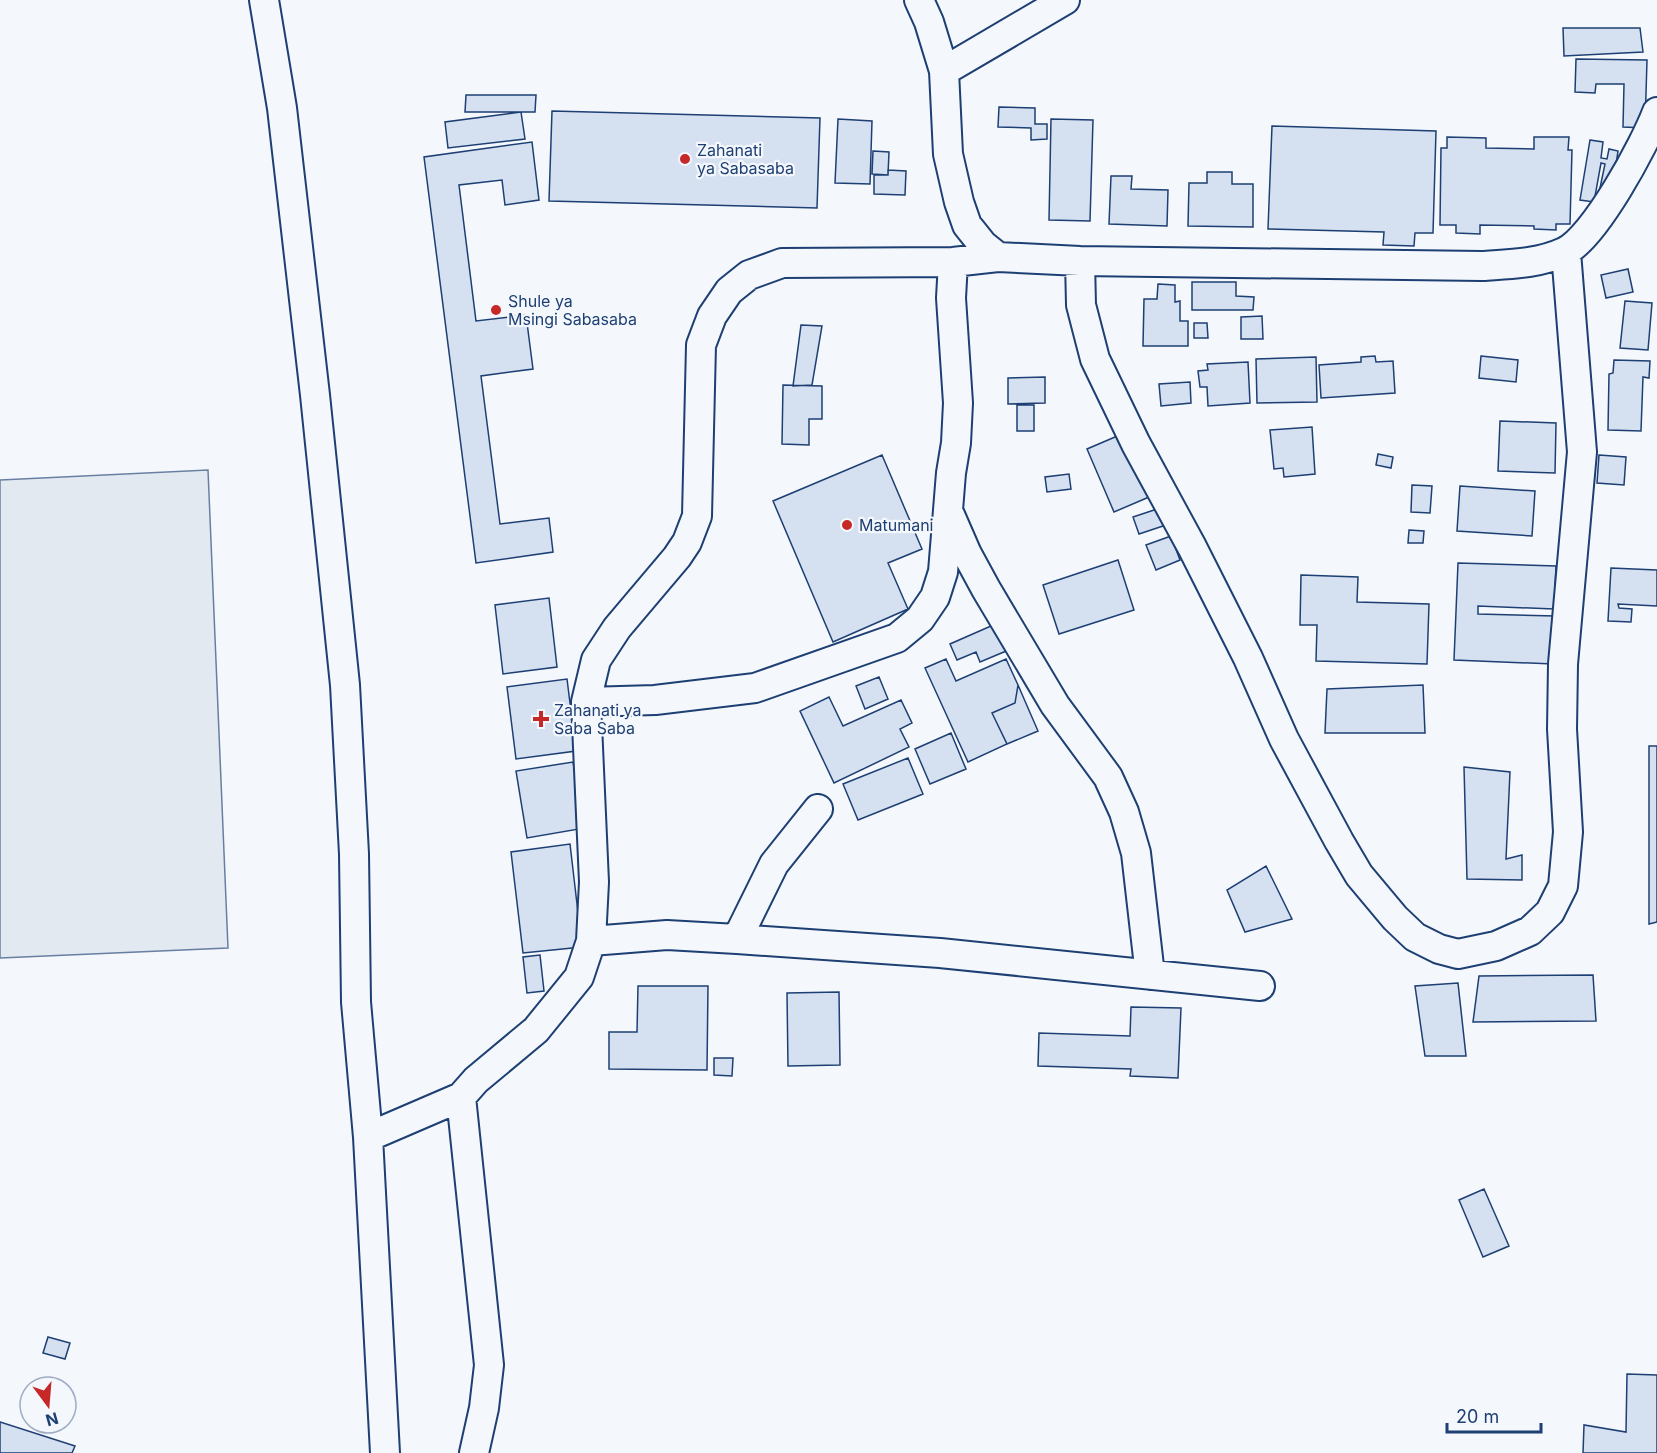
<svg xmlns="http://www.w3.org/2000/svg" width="1657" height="1453" viewBox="0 0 1657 1453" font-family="Inter,sans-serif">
	<rect width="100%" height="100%" fill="#f4f7fb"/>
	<path fill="#e3e9f0" stroke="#687fa3" stroke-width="1.5" d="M208 470 228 948 0 958V480Z"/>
	<path fill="#d5e0f0" stroke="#1d3f73" stroke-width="1.5" d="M1563 28H1640L1643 52 1564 56Z
		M1576 59 1647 60 1645 128 1623 127 1624 84H1596L1595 93 1575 92Z
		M466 95H536L535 112H465Z
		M999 107 1035 108V124H1047V139L1031 140V128L998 127Z
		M552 111 820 118 817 208 549 201Z
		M521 112 525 139 448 148 445 122Z
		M838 119 872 121 870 184 835 183Z
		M1051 119 1093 120 1090 221 1049 220Z
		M1272 126 1436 131 1433 233H1415L1414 246 1383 245 1384 232 1268 229Z
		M1447 137 1486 138V148L1534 149V137H1569L1568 150H1572L1570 224H1556V230L1534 229V226L1480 225V234L1456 233V225H1440L1441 148H1447Z
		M1590 140 1603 142 1601 158 1607 159 1609 149 1618 151 1612 190 1600 188 1605 164 1601 163 1594 202 1580 200Z
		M532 142 539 200 505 205 502 180 459 185 476 321 526 315 533 369 481 376 500 524 549 518 553 552 476 563 424 157Z
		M873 151 889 152 888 175 872 174Z
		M888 170 906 171 905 195 874 194V175H888Z
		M1207 172H1232V184H1253V227L1188 226 1189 183H1207Z
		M1111 176H1132L1131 189 1168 190 1167 226 1109 224Z
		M1628 269 1633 292 1606 298 1601 275Z
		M1192 282H1236V296L1254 297 1253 310H1192Z
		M1158 284 1175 285V302L1180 301V321H1188V346H1143L1144 299H1157Z
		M1625 301 1652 303 1648 350 1620 348Z
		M1262 316 1263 339H1241V317Z
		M1194 323H1207L1208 338H1194Z
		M801 325 822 326 812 385 793 386Z
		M1375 356 1376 362 1393 361 1395 393 1321 398 1319 365 1361 362V357Z
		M1481 356 1518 360 1516 382 1479 378Z
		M1316 357 1317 402 1257 403 1256 359Z
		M1614 360 1650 361 1649 378 1643 377 1641 431 1608 430 1609 374 1613 373Z
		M1248 362 1250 403 1208 406 1207 387H1200L1198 371 1208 370 1207 364Z
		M1045 377V403L1008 404V378Z
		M1190 382 1191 403 1161 406 1159 384Z
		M783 385 822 386V419H809V445L782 444Z
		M1017 405H1034V431H1017Z
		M1500 421 1556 423 1555 473 1498 471Z
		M1312 427 1315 474 1284 477 1283 468 1274 469 1270 430Z
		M1122 434 1149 497 1114 512 1087 449Z
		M1378 454 1393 457 1391 468 1376 465Z
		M882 455 922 549 888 563 908 609 833 642 773 501Z
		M1599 455 1626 457 1624 485 1597 483Z
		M1069 474 1071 489 1047 492 1045 477Z
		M1412 485 1432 486 1430 513 1411 512Z
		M1460 486 1535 491 1532 536 1457 531Z
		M1160 508 1166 525 1139 534 1133 517Z
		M1409 530 1424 531 1423 543H1408Z
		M1171 536 1180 560 1156 570 1146 545Z
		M1118 560 1134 610 1059 634 1043 585Z
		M1458 563 1556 566 1554 609 1478 606V614L1555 616 1553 664 1454 660Z
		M1611 568 1657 570V606L1618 604 1619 608 1632 609 1631 622 1608 621Z
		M1301 575 1358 577 1357 602 1429 604 1427 664 1316 661 1317 625H1300Z
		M549 598 557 667 503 674 495 605Z
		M1000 622 1011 649 980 662 976 652 957 660 950 644Z
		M946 659 956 681 1006 659 1018 685 1015 703 992 713 1007 744 968 762 925 668Z
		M879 677 888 699 865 709 856 686Z
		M567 679 576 751 516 759 507 687Z
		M1018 685 1038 731 1007 744 992 713 1015 703Z
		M1423 685 1425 733H1325L1327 689Z
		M829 697 843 726 901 700 912 723 900 729 909 747 834 783 800 711Z
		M951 733 966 769 930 784 915 749Z
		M1649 746H1657V922L1649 924Z
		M908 758 923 794 858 820 843 784Z
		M573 762 585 828 527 838 516 771Z
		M1464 767 1510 772 1506 859 1522 855V880L1467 879Z
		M570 844 582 947 523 953 511 852Z
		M1266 866 1292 919 1245 932 1227 890Z
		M540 955 544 991 527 993 523 957Z
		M1593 975 1596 1021 1473 1022 1479 976Z
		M1458 983 1466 1056H1425L1415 986Z
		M638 986H708L707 1070 609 1069V1032H637Z
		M839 992 840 1065 788 1066 787 993Z
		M1131 1007 1181 1008 1178 1078 1130 1076 1131 1069 1038 1066 1039 1033 1130 1036Z
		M714 1058H733L732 1076 714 1075Z
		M1484 1189 1509 1246 1483 1257 1459 1200Z
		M48 1337 70 1343 65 1359 43 1353Z
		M1627 1374 1657 1375V1453H1583L1584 1425 1626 1432Z
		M0 1422 75 1446 72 1453H0Z"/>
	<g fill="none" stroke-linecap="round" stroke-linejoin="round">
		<g stroke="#1d3f73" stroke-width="32">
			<path id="minor" d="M264 0 282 108 315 395 345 685 354 854 356 1002 368 1137 385 1453
				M919 0 929 22 944 71 948 154 959 202 967 225 983 245 998 257 1080 261 1482 266C1509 264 1538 264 1564 252 1594 239 1645 144 1657 112
				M944 71 1065 0
				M1080 261 1081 305 1095 359 1136 444 1192 547 1248 658 1284 739 1339 841 1359 875 1395 918 1415 937 1439 949 1458 954 1496 946 1530 931 1550 912 1563 886 1568 832 1562 729 1563 664 1582 452 1566 252
				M950 515 967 554 986 589 1055 705 1108 777 1124 812 1136 853 1150 975
				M586 702 655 700 755 688 897 638 920 619 935 597 943 572 951 473 956 443 958 403 951 298 953 262
				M737 939 774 864 818 809
				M591 941 667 935 737 939 940 953 1260 986
				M461 1097 489 1365 484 1408 474 1453
				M368 1137 461 1097 476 1080 536 1030 579 977 591 941 594 882 586 702 596 660 617 628 677 557 687 542 697 516 701 345 712 316 729 291 749 275 782 263 953 262 998 257"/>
		</g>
		<use href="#minor" stroke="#f4f7fb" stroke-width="28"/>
	</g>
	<g fill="#c62828" stroke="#f4f7fb" stroke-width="2">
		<circle cx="685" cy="159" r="6"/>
		<circle cx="496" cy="310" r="6"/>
		<circle cx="847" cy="525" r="6"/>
		<path d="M538 710h6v6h6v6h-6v6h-6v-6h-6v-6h6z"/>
	</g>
	<g text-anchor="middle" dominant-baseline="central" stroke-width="4.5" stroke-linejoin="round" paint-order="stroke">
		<g font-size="16" fill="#1d3f73" stroke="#f4f7fb" text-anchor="start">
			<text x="697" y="150">Zahanati<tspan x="697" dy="18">ya Sabasaba</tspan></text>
			<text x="508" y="301">Shule ya<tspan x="508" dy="18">Msingi Sabasaba</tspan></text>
			<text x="859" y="525">Matumani</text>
			<text x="554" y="710">Zahanati ya<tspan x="554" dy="18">Saba Saba</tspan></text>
		</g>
	</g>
	<g transform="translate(48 1405) rotate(164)"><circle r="28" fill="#f4f7fb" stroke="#9eadc5" stroke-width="1.5"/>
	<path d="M0-4.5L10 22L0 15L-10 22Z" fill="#c62828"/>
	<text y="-9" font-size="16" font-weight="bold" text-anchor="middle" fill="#1d3f73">N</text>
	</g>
	<path d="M1447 1423v9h94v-9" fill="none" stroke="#1d3f73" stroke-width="3"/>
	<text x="1456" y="1423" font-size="18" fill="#1d3f73" stroke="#f4f7fb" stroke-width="4.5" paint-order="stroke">20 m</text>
</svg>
